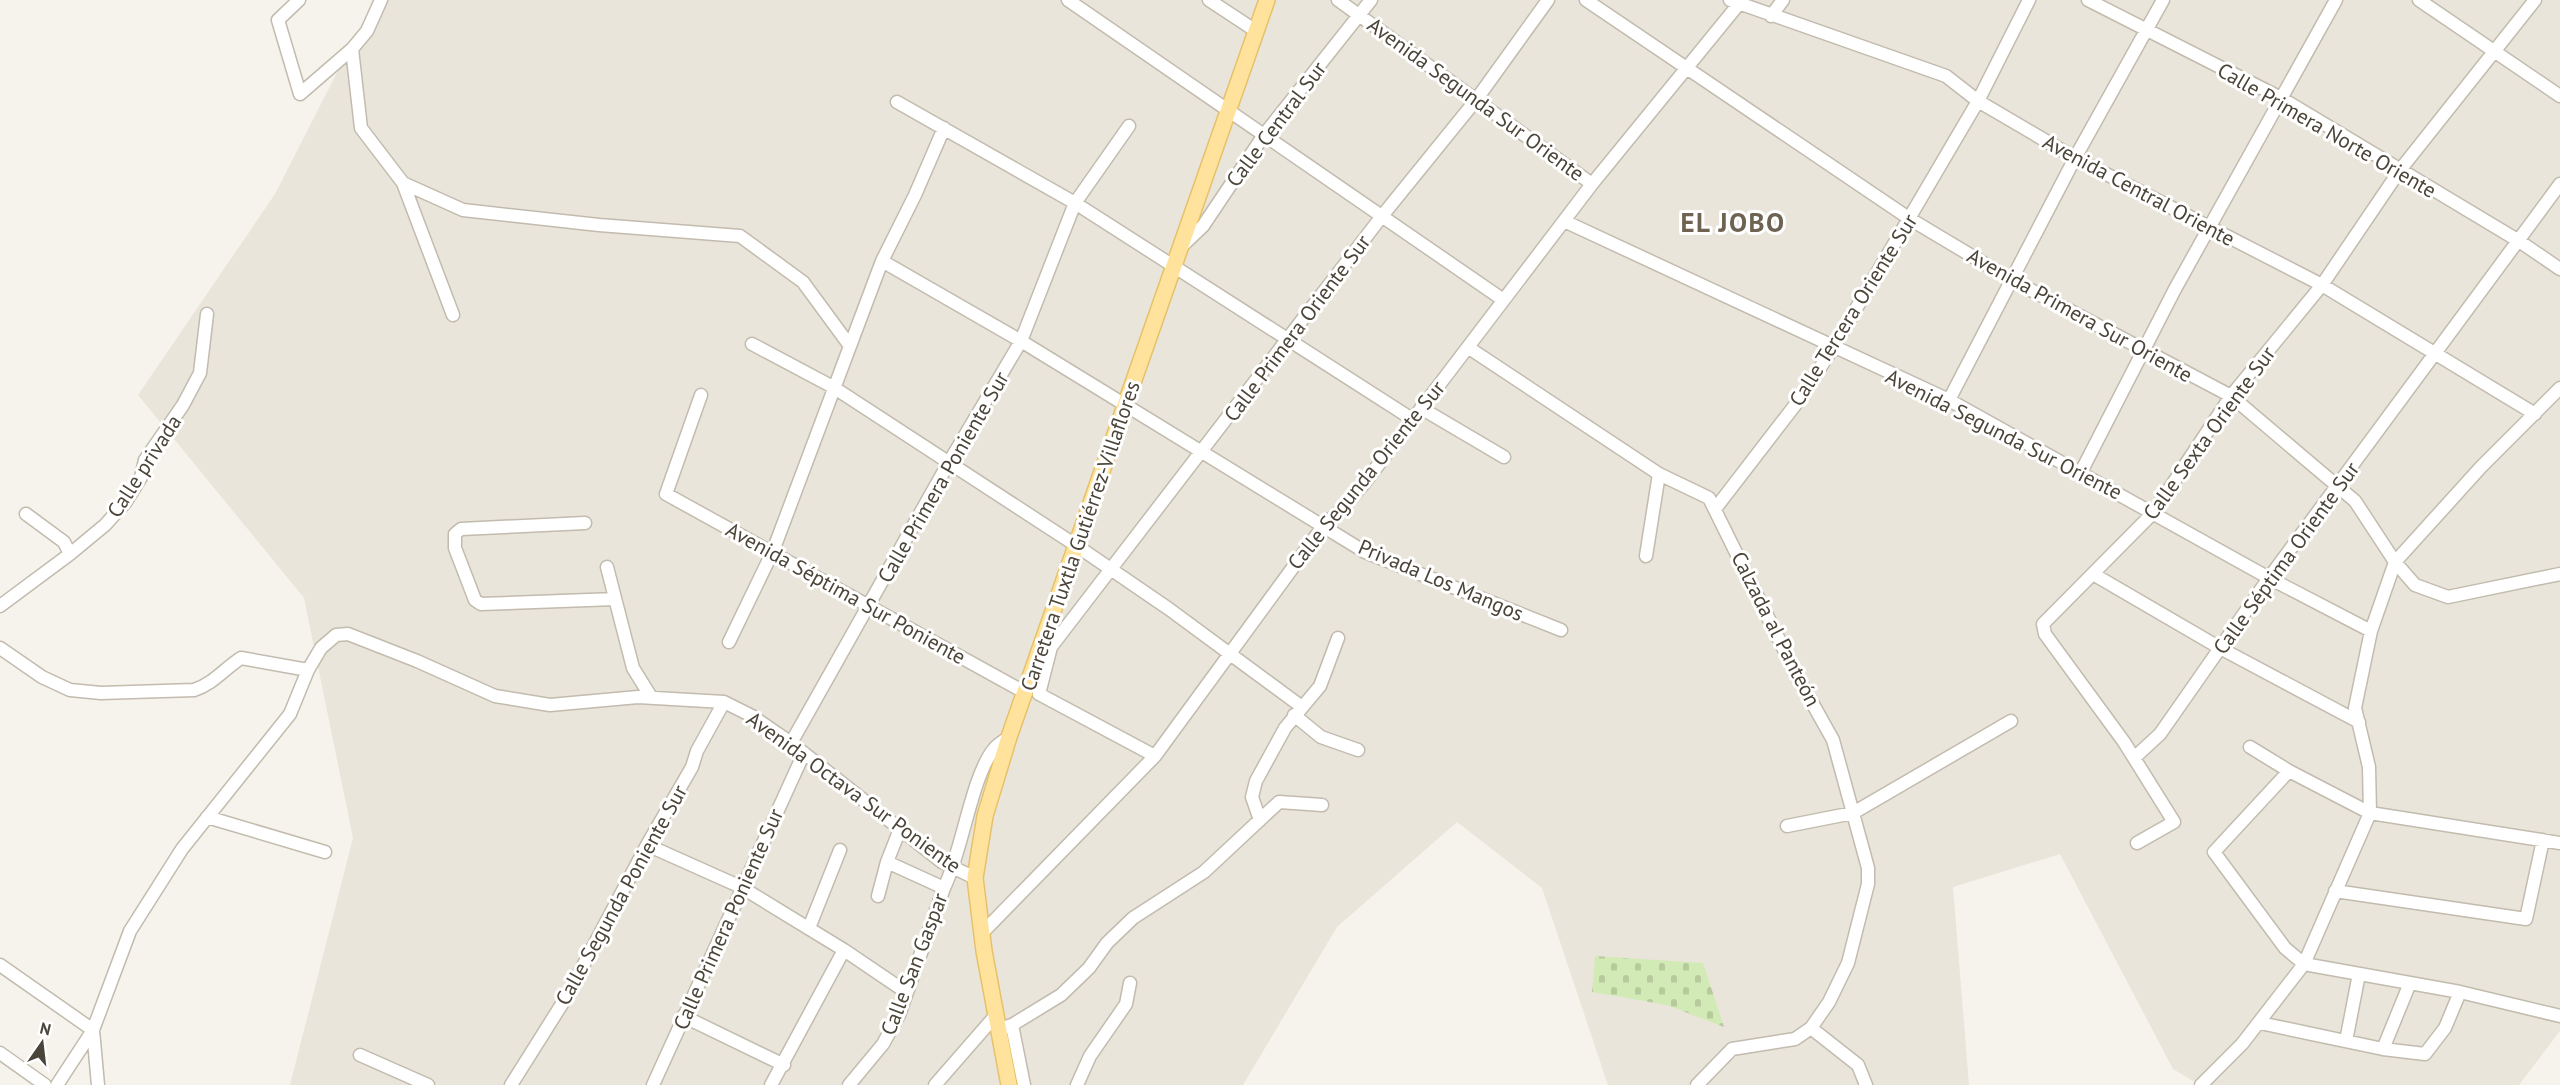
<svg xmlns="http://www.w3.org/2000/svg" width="2560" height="1085" viewBox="0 0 2560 1085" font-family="'PT Sans',sans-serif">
	<defs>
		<pattern id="cemetery-stones" width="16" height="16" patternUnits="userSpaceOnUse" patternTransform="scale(1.5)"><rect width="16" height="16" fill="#d2eab5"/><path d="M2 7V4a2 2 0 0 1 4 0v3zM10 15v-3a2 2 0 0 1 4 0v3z" fill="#b6ca9c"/></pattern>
	</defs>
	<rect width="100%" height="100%" fill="#f6f3ec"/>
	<path fill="#eae5da" d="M374 0H2560V1031L2519 1085H2200L2173 1069 2060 854 1953 887 1969 1085H1608L1542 888 1457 822 1337 927 1243 1085H290L353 838 304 598 138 395 275 194Z"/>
	<path fill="url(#cemetery-stones)" d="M1595 956 1703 963 1724 1027 1667 1005 1592 992Z"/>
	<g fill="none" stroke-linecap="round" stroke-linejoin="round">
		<g stroke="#c2bbae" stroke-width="15">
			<path id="minor" d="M299 0 278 20 300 94 352 49 367 31 381 0
				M1068 0 1502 299
				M1209 0 1256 31
				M1338 0 1592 184
				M1586 0 1910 219 2012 280 2231 396 2355 501 2395 562 2415 585 2448 597 2560 574
				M1730 0 1946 76 1978 101 2075 158 2322 285 2535 414
				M2088 0 2281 98 2519 241 2560 269
				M2419 0 2560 96
				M1771 16 1783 0
				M352 49 361 128 403 183 453 315
				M897 102 1075 203 1412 419
				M403 183 463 210 599 225 740 236 803 282 850 346
				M1564 221 1949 400 2269 578 2371 631
				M1182 246 1203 226 1264 135 1371 0
				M882 261 1021 341 1365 552 1561 630
				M752 344 833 387 1077 546 1169 609 1302 707
				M1469 348 1659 474 1709 498 1796 674 1833 740 1868 868V884L1848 963 1829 1002 1811 1028 1795 1039 1732 1049 1697 1085
				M701 395 666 494 1026 693
				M1949 400 2075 158 2163 0
				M1421 408 1504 457
				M2081 472 2175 289 2336 0
				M1715 509 1799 400 1833 348 1978 101 2029 0
				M26 514 64 542 70 554
				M585 523 461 529 455 534V548L475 600 481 604 615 599
				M1646 556 1659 474
				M607 567 633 668 651 697
				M2093 574 2220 648 2359 722
				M0 606 70 554 105 525 125 503 141 477 145 460 183 405 200 373 207 314
				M729 642 773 551 882 261 915 195 944 128
				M1051 647 1039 694 1155 756
				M0 648 42 677 70 690 101 693 194 690C213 684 224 669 241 658L308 670
				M1041 648 1051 647 1382 216 1476 100 1548 0
				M1294 715 1321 737 1358 750
				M791 743 948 464 1021 341 1075 203 1129 126
				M2250 747 2289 771 2370 813 2560 843
				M2134 758 2160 734 2269 578 2560 184
				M2289 771 2214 852 2285 948 2304 964 2460 992 2560 1016
				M207 817 325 852
				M1260 820 1252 797 1256 781 1285 728 1320 686 1338 638
				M1787 826 1853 813 2011 721
				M2137 843 2174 822 2124 742 2045 634 2043 624 2154 512 2231 396 2322 285 2400 170 2535 0
				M647 845 741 887 844 950 906 992
				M887 862 944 888
				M2335 891 2526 919 2543 840
				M878 896 887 862 900 829
				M809 928 840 850
				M982 933 1155 756 1324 525 1342 509 1366 481 1592 184 1738 5
				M0 965 93 1030 98 1085
				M683 1016 784 1065
				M2260 1023 2383 1049 2425 1054 2445 1028 2460 992
				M1012 1025 1024 1085
				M1811 1028 1858 1065 1866 1085
				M999 1029 1012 1025 1061 995 1089 968 1107 943 1133 918 1204 872 1279 802 1322 805
				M2346 1041 2359 974
				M2383 1049 2410 983
				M0 1053 45 1085
				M360 1055 428 1085
				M57 1085 93 1030 130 931 182 849 290 714 308 670 321 648 336 635 348 634 417 661 495 696 550 705 638 697 724 702 752 716 791 743 942 862 975 878
				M511 1085 567 996 647 845 692 767 697 751 724 702
				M653 1085 804 753
				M771 1085 844 950
				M849 1085 883 1044 899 1015 944 888C962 852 972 775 994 749 998 744 1004 741 1009 737
				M935 1085 996 1015
				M1077 1085 1090 1056 1126 1004 1130 983
				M2201 1085 2242 1044 2304 964 2370 813 2369 767 2355 708 2371 631 2395 562 2481 467 2560 388"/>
		</g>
		<g stroke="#e6c16a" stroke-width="18">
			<path id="major" d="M1009 1085 984 951 975 878 985 816 1009 737 1267 0"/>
		</g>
		<use href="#minor" stroke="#fff" stroke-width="12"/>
		<use href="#major" stroke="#ffe39c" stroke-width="15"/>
	</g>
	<g text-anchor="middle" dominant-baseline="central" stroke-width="6" stroke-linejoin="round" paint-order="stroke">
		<g font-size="21" fill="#4b4439" stroke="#fff">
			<text transform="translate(1476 99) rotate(36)">Avenida Segunda Sur Oriente</text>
			<text transform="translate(1276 124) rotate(-53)">Calle Central Sur</text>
			<text transform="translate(2327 130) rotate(30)">Calle Primera Norte Oriente</text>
			<text transform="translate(2139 190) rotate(28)">Avenida Central Oriente</text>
			<text transform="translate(1853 310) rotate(-58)">Calle Tercera Oriente Sur</text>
			<text transform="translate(2080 315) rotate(29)">Avenida Primera Sur Oriente</text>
			<text transform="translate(1297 328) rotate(-53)">Calle Primera Oriente Sur</text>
			<text transform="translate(2209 433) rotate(-54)">Calle Sexta Oriente Sur</text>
			<text transform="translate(2004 434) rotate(27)">Avenida Segunda Sur Oriente</text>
			<text transform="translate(144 466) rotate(-57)">Calle privada</text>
			<text transform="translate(1366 475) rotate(-51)">Calle Segunda Oriente Sur</text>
			<text transform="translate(943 477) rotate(-60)">Calle Primera Poniente Sur</text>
			<text transform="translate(1080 536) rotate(-71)">Carretera Tuxtla Gutiérrez-Villaflores</text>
			<text transform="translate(2286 558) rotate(-54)">Calle Séptima Oriente Sur</text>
			<text transform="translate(1441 580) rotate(23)">Privada Los Mangos</text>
			<text transform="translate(846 593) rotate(29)">Avenida Séptima Sur Poniente</text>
			<text transform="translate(1776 629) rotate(63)">Calzada al Panteón</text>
			<text transform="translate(854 792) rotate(36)">Avenida Octava Sur Poniente</text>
			<text transform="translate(621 895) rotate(-61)">Calle Segunda Poniente Sur</text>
			<text transform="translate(728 919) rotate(-66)">Calle Primera Poniente Sur</text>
			<text transform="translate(914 964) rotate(-69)">Calle San Gaspar</text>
		</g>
		<g font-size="27" font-weight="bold" letter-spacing="1.5" fill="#6e6250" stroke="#fff">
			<text x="1733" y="222">EL JOBO</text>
		</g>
	</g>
	<g transform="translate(42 1043) rotate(14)" stroke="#ffffff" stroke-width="4.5" paint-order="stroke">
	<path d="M0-4.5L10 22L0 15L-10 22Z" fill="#4b4439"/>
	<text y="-9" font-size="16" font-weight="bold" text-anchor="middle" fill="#4b4439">N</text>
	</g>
</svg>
